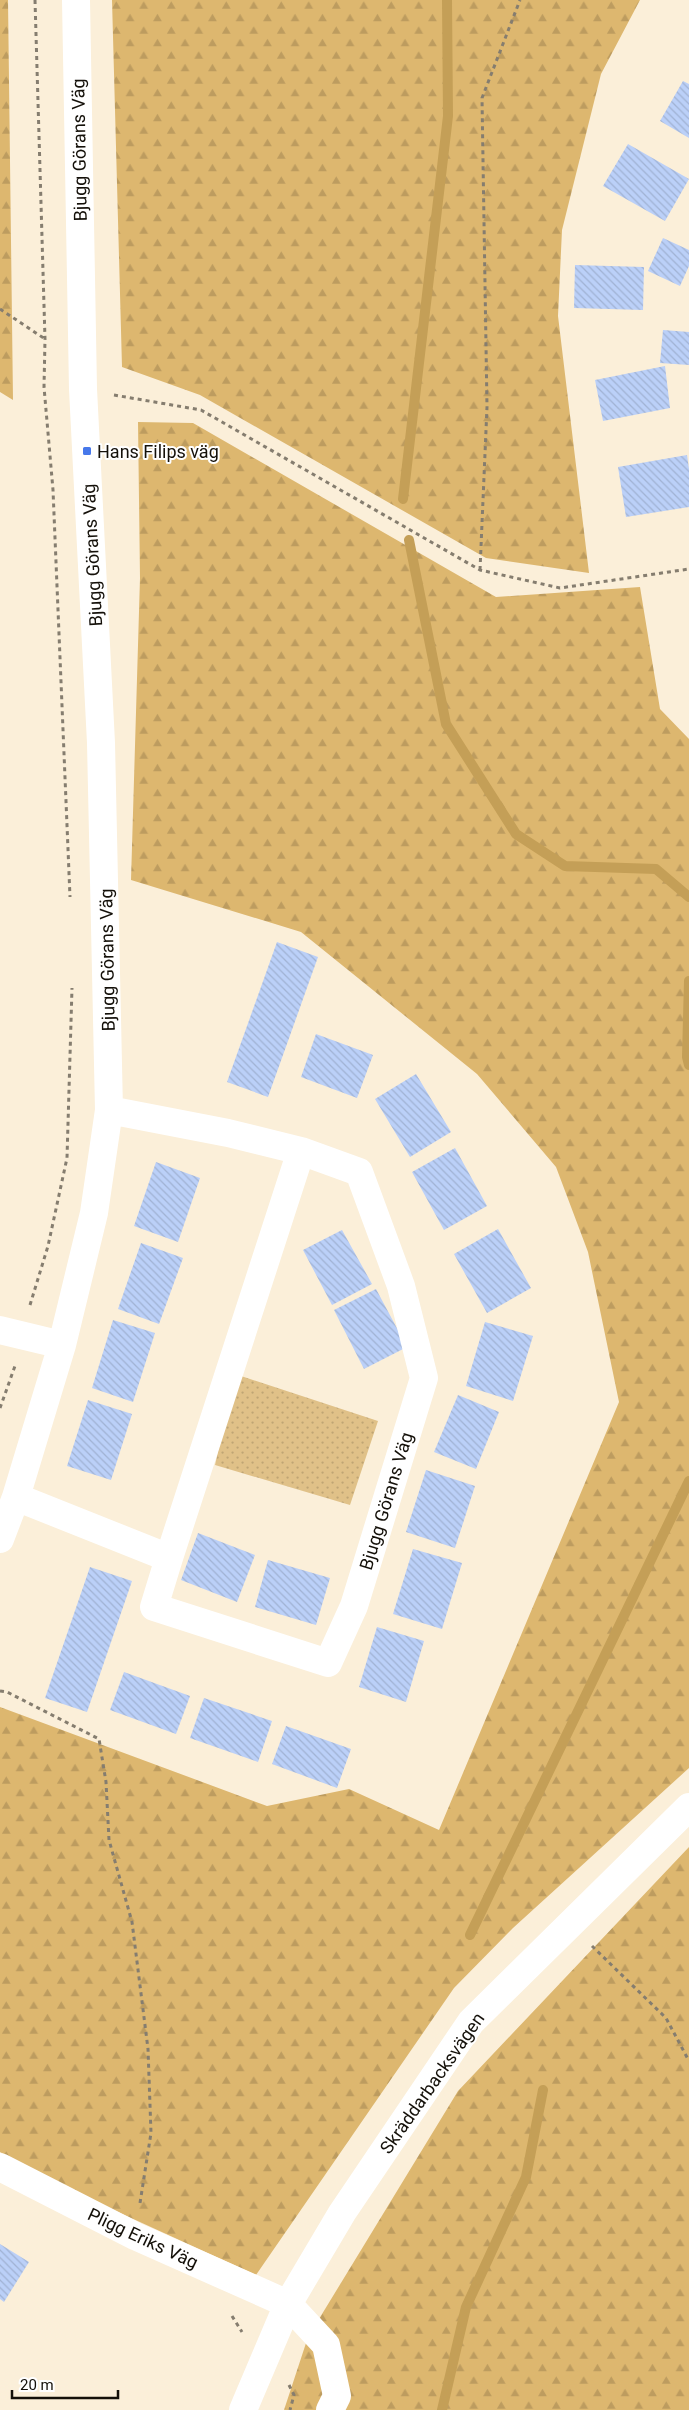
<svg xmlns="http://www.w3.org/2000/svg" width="689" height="2410" viewBox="0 0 689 2410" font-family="Roboto,sans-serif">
	<defs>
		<pattern id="grass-dots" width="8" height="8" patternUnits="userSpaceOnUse" patternTransform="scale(1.25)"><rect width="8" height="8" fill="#e0c188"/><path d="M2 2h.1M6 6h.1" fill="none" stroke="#bfa574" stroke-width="1.8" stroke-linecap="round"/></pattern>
		<pattern id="forest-firs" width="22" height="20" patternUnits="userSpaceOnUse" patternTransform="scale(1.25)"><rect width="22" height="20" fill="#ddb76f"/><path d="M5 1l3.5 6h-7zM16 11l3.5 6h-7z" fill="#bd9c5f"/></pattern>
		<pattern id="building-back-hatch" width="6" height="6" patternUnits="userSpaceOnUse" patternTransform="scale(1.25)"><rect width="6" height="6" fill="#bbd0f8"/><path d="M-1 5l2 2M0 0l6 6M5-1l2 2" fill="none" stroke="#a0b2d3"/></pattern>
	</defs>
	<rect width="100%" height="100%" fill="#fbefd9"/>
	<path fill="url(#grass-dots)" d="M235 1374 378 1421 350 1505 215 1465Z"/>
	<path fill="url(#forest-firs)" d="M0 0H8L13 400 0 392Z
		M112 0H640L601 74 562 230 558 316 589 573 486 558 200 395 122 367Z
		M138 422 193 423 496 597 640 587 660 709 689 739V1768L513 1928 454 1988 256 2275 96 2202 0 2152V1707L267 1806 349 1789 439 1830 619 1402 588 1252 556 1167 477 1074 301 932 131 880 140 578Z
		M689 1847V2410H284L308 2337 458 2091Z"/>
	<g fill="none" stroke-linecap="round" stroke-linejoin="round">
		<path stroke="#c49f57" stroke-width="10" d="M403 499 448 116 447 0
			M409 540 446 724 516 834 565 866 656 869 689 897
			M689 981 687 1057 689 1065
			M470 1935 689 1481
			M442 2410 466 2307 526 2177 543 2090"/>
	</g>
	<path fill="url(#building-back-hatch)" d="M683 81 689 84V138L660 121Z
		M628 144 689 179 665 221 603 186Z
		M663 238 689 250V266L680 286 648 271Z
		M575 265 644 267 643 310 574 308Z
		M663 330 689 332V365L660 363Z
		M665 366 670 408 603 421 595 380Z
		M687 455 689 469V507L626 517 618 467Z
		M277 942 318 957 268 1097 227 1082Z
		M316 1034 373 1055 357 1098 301 1077Z
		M416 1074 451 1132 410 1157 375 1099Z
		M455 1148 487 1206 444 1230 412 1172Z
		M156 1162 200 1178 178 1242 134 1226Z
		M498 1229 531 1288 487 1313 454 1254Z
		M342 1230 372 1284 332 1305 303 1250Z
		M141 1243 183 1258 159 1324 118 1309Z
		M376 1289 407 1347 364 1369 334 1310Z
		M113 1320 155 1333 133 1402 92 1388Z
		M485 1322 533 1336 513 1401 466 1386Z
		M458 1395 499 1412 476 1469 434 1452Z
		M88 1400 132 1414 111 1480 67 1466Z
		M426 1470 475 1486 455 1548 406 1532Z
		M198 1533 255 1555 237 1602 181 1580Z
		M413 1549 462 1563 442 1629 393 1614Z
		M268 1560 330 1578 316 1625 255 1607Z
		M90 1567 132 1581 87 1712 45 1698Z
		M377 1627 424 1641 406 1702 359 1687Z
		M124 1672 190 1696 176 1734 110 1710Z
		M204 1698 272 1721 258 1762 190 1738Z
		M286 1726 351 1749 337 1788 272 1764Z
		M0 2244 29 2262 4 2302 0 2299Z"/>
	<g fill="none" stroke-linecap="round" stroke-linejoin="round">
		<path stroke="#857d6f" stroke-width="3" stroke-dasharray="4 4" stroke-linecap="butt" d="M35 0 45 339 44 387 53 490 70 897
			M0 309 45 339
			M114 395 201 410 480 570 560 588 689 569
			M480 570 487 407 482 98 520 0
			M30 1305 48 1246 67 1158 72 988
			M0 1408 15 1366
			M0 1691 7 1692 99 1739 106 1782 109 1840 132 1922 148 2049 151 2133 140 2203
			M592 1946 666 2018 689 2061
			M232 2316 242 2332
			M289 2385 294 2395 290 2410"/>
		<path stroke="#fff" stroke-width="28" d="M0 1330 62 1345
			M16 1497 169 1558 154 1607 328 1663 354 1606 424 1378 401 1286 359 1172 301 1151 228 1133 109 1110
			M0 1539 16 1497 62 1345 94 1213 109 1110 101 743 83 389 76 0
			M169 1558 301 1151
			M0 2167 135 2236 288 2304 326 2345 337 2396 330 2410
			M243 2410 288 2304 342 2213 471 2022 689 1807"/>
	</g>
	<rect fill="#4778ea" stroke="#fff" stroke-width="2" x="82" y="446" width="10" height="10" rx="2.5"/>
	<g text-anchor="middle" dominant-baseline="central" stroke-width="4" stroke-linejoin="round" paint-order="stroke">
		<g font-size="18" fill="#141009" stroke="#fff">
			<text transform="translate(79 150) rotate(-91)">Bjugg Görans Väg</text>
			<text transform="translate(92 555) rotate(-93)">Bjugg Görans Väg</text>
			<text transform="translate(107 960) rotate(-91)">Bjugg Görans Väg</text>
			<text transform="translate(386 1501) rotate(-73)">Bjugg Görans Väg</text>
			<text transform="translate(432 2083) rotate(-55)">Skräddarbacksvägen</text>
			<text transform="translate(143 2238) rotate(25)">Pligg Eriks Väg</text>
		</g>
		<g font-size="18" fill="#141009" stroke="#fff" text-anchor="start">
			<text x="97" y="451">Hans Filips väg</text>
		</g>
	</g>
	<path d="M12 2390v8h106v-8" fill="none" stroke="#141009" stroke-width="2.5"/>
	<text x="20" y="2390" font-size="15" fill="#141009" stroke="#ffffff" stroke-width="4" paint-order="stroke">20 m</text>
</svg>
